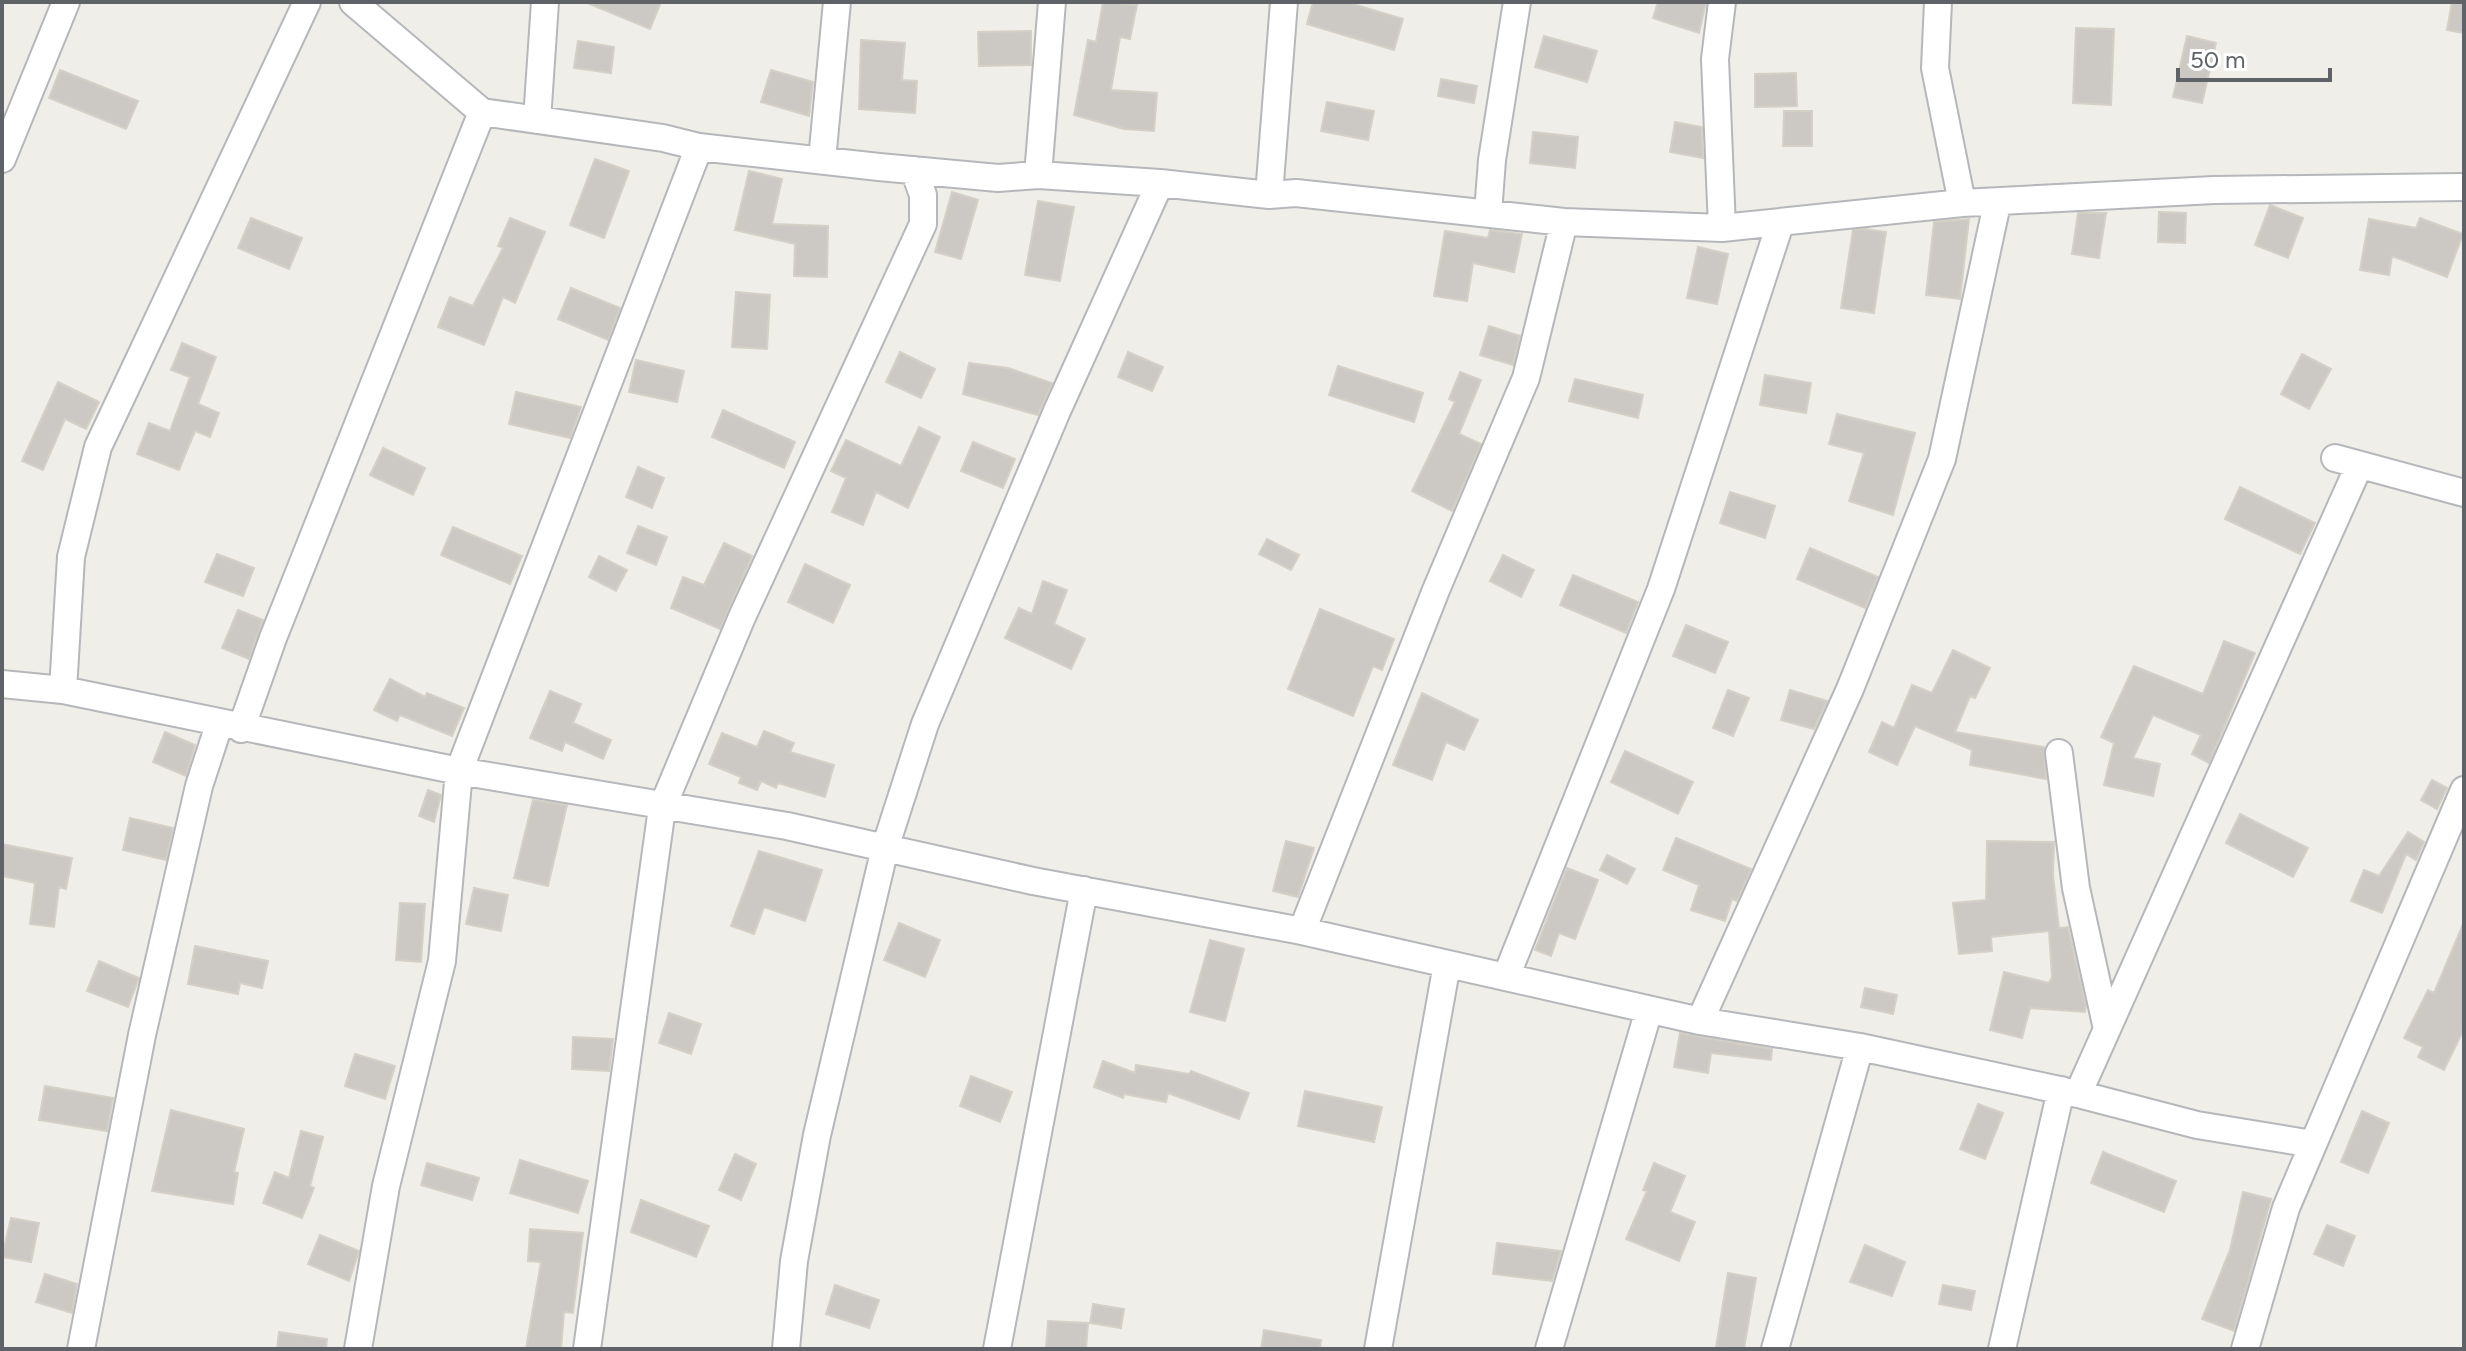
<svg xmlns="http://www.w3.org/2000/svg" width="2466" height="1351" viewBox="0 0 2466 1351" font-family="Figtree,sans-serif">
	<rect width="100%" height="100%" fill="#f0eee8"/>
	<path fill="#ccc9c4" stroke="#d4d0c6" stroke-width="2" d="M585 2H661L650 29Z
		M1103 2 1137 5 1130 39 1120 37 1111 90 1157 93 1154 131 1124 129 1074 115 1088 40 1096 42Z
		M1313 2H1346L1403 19 1394 50 1307 24Z
		M1658 2H1706L1699 33 1653 18Z
		M2452 2H2464V33L2447 30Z
		M2076 28 2114 29 2111 105 2073 103Z
		M1031 31V65L979 66 978 32Z
		M1544 36 1597 51 1587 82 1535 67Z
		M2187 36 2216 43 2202 103 2173 97Z
		M861 40 905 43 902 80 917 81 915 113 859 109Z
		M578 41 614 47 611 73 574 68Z
		M60 70 138 101 126 129 49 98Z
		M771 70 813 82 809 116 761 102Z
		M1796 73 1797 106 1755 107V74Z
		M1441 79 1477 86 1474 103 1438 96Z
		M1327 102 1374 111 1368 140 1321 131Z
		M1784 111H1812V146H1783Z
		M1675 122 1702 127 1703 158 1670 152Z
		M1533 132 1578 137 1575 168 1530 163Z
		M595 159 629 171 604 238 570 225Z
		M749 171 782 179 772 224 828 226 827 277 794 276 795 244 735 230Z
		M952 192 978 200 961 259 935 252Z
		M1038 201 1074 207 1060 281 1025 275Z
		M2270 205 2303 218 2288 258 2255 245Z
		M2159 212 2186 213 2185 243 2158 242Z
		M2078 213H2106L2099 258 2072 254Z
		M251 218 302 238 289 269 238 248Z
		M510 218 545 232 515 303 503 297 484 345 438 327 450 297 473 306 503 248 498 246Z
		M2420 218 2463 234 2447 277 2392 256 2389 275 2360 270 2369 219 2416 228Z
		M1969 219 1960 299 1926 295 1934 222Z
		M1865 229 1886 232 1874 313 1841 308 1853 230Z
		M1490 230 1522 234 1514 272 1473 263 1467 301 1434 296 1445 231 1488 238Z
		M1698 247 1728 254 1717 304 1687 298Z
		M571 288 620 308 608 340 558 319Z
		M736 292 770 295 767 349 732 347Z
		M1489 326 1520 336 1513 365 1480 355Z
		M182 343 216 357 198 404 219 413 210 437 195 431 179 470 137 454 149 423 170 431 190 377 171 370Z
		M900 352 935 369 921 398 886 382Z
		M1128 352 1163 367 1152 391 1118 377Z
		M2302 354 2331 369 2309 409 2281 394Z
		M636 360 684 371 677 402 629 392Z
		M969 363 1008 368 1052 383 1038 415 963 394Z
		M1338 366 1423 393 1414 422 1329 395Z
		M1460 372 1481 380 1459 434 1481 444 1452 511 1412 491 1455 402 1449 399Z
		M1765 375 1811 383 1806 413 1760 405Z
		M1575 379 1643 395 1638 418 1569 401Z
		M58 382 99 402 86 429 65 419 43 470 22 461Z
		M516 392 581 407 570 438 509 424Z
		M723 410 795 442 784 468 712 437Z
		M1837 414 1915 433 1893 515 1849 501 1864 453 1829 444Z
		M919 427 940 437 908 508 876 492 863 525 832 512 846 478 831 471 846 440 901 466Z
		M973 442 1015 459 1003 488 961 471Z
		M383 448 425 468 413 495 370 475Z
		M638 467 664 478 652 508 626 497Z
		M2240 487 2315 523 2300 554 2225 519Z
		M1730 492 1775 506 1765 538 1720 523Z
		M638 526 667 537 656 565 627 553Z
		M453 527 522 556 510 584 441 555Z
		M1267 539 1299 555 1291 570 1259 554Z
		M724 543 752 556 720 629 671 608 683 577 704 585Z
		M1810 548 1878 577 1865 608 1797 579Z
		M217 554 254 568 243 596 205 582Z
		M1503 555 1534 570 1521 597 1490 581Z
		M599 556 627 570 616 591 589 577Z
		M805 564 850 585 833 623 788 602Z
		M1573 575 1638 602 1626 633 1560 605Z
		M1043 581 1067 590 1054 624 1085 639 1071 669 1005 638 1019 608 1032 614Z
		M1320 609 1394 639 1382 670 1373 666 1353 716 1288 689Z
		M238 610 263 620 249 659 222 648Z
		M1686 625 1728 642 1715 673 1673 656Z
		M2224 641 2255 653 2209 763 2192 754 2201 735 2153 715 2133 758 2160 764 2153 796 2104 785 2114 743 2101 737 2134 666 2203 694Z
		M1953 650 1990 668 1975 698 1970 696 1955 732 2044 747 2046 779 1970 765 1972 750 1915 726 1897 765 1869 752 1882 722 1894 728 1912 685 1932 693Z
		M390 679 425 697 427 693 464 708 452 736 400 715 397 721 374 710Z
		M1728 690 1749 698 1733 736 1713 728Z
		M1790 690 1827 701 1814 729 1781 720Z
		M550 691 581 704 573 723 611 740 603 759 565 742 562 751 530 738Z
		M1422 693 1478 720 1464 750 1446 742 1432 780 1393 765Z
		M764 731 794 743 790 752 834 765 825 797 778 783 776 788 761 781 757 790 739 783 741 777 709 764 722 733 757 747Z
		M165 732 195 745 186 776 153 762Z
		M1625 751 1693 782 1678 814 1611 782Z
		M2432 780 2447 788 2437 809 2421 800Z
		M428 790 441 795 434 822 419 816Z
		M533 800 567 805 548 886 514 878Z
		M2240 814 2308 848 2293 877 2226 843Z
		M130 818 173 828 166 860 123 850Z
		M2408 832 2424 842 2416 860 2406 854 2382 913 2351 901 2364 870 2379 876Z
		M1676 838 1751 869 1737 901 1732 899 1725 921 1691 910 1699 885 1663 870Z
		M1286 841 1314 848 1298 897 1273 891Z
		M1987 841 2054 842 2053 875 2059 928 2068 927 2086 1006 2085 1012 2030 1008 2022 1038 1990 1030 2004 972 2049 983 2052 977 2049 931 1991 937 1992 951 1959 954 1953 903 1986 900Z
		M2 844 72 858 66 889 59 887 54 927 30 924 35 883 2 876Z
		M759 851 822 870 805 921 764 907 754 934 731 926Z
		M1607 855 1635 869 1627 884 1600 870Z
		M1567 868 1598 880 1575 939 1559 933 1551 956 1535 950Z
		M474 888 508 895 501 931 466 924Z
		M400 903 425 904 421 962 396 960Z
		M2464 922V1029L2444 1070 2418 1057 2423 1047 2404 1038 2428 990 2434 993Z
		M899 923 940 940 925 977 884 960Z
		M1210 940 1244 949 1225 1021 1190 1012Z
		M195 946 268 961 262 988 240 983 238 994 188 984Z
		M99 961 139 978 128 1007 87 991Z
		M1865 988 1897 995 1893 1014 1861 1007Z
		M669 1013 701 1024 691 1054 659 1043Z
		M1680 1033 1772 1049 1771 1060 1711 1053 1708 1073 1674 1067Z
		M573 1037 613 1039 609 1071 572 1069Z
		M355 1054 395 1066 385 1099 345 1086Z
		M1103 1061 1135 1073 1136 1065 1189 1074 1191 1071 1249 1093 1239 1119 1168 1093 1166 1102 1124 1094 1123 1098 1094 1087Z
		M971 1076 1012 1092 1000 1122 960 1106Z
		M45 1086 113 1098 107 1131 39 1120Z
		M1305 1091 1382 1107 1374 1142 1298 1126Z
		M1978 1104 2003 1113 1985 1159 1960 1149Z
		M171 1110 244 1129 234 1172 238 1173 233 1204 152 1191Z
		M2362 1111 2389 1123 2368 1173 2341 1162Z
		M301 1131 323 1137 310 1186 314 1188 302 1218 263 1203 275 1172 289 1178Z
		M2103 1152 2176 1181 2164 1212 2091 1183Z
		M735 1154 756 1164 741 1200 719 1190Z
		M520 1160 588 1181 578 1213 510 1193Z
		M427 1163 479 1178 472 1200 421 1185Z
		M1654 1163 1685 1176 1670 1212 1695 1222 1679 1261 1626 1239 1647 1191 1643 1190Z
		M2243 1192 2271 1199 2234 1331 2202 1319 2230 1250Z
		M641 1200 709 1226 696 1257 631 1232Z
		M11 1218 39 1223 31 1262 2 1257Z
		M2327 1225 2355 1236 2343 1266 2314 1254Z
		M530 1229 583 1233 573 1313 564 1312 561 1349H526L541 1262 528 1261Z
		M320 1235 359 1251 349 1281 308 1264Z
		M1497 1243 1561 1251 1552 1281 1493 1274Z
		M1865 1245 1905 1262 1892 1296 1850 1282Z
		M1728 1273 1756 1278 1744 1349 1716 1347Z
		M45 1274 77 1284 72 1313 36 1302Z
		M835 1285 879 1300 869 1328 826 1314Z
		M1943 1285 1975 1291 1971 1310 1939 1304Z
		M1093 1304 1124 1309 1121 1328 1090 1323Z
		M1048 1321 1088 1323 1086 1349H1046Z
		M1264 1330 1321 1340 1320 1349H1261Z
		M279 1332 327 1339 326 1349H277Z"/>
	<g fill="none" stroke-linecap="round" stroke-linejoin="round">
		<g stroke="#b5b7bb" stroke-width="30">
			<path id="minor" d="M353 2 482 112 663 138 699 147 879 167 998 178 1038 175 1160 183 1269 195
				M1284 2 1269 195 1296 193 1564 222 1722 228 1962 203 2214 190 2464 187
				M1938 2 1935 68 1962 203
				M537 120 545 2
				M2 159 66 2
				M822 160 837 2
				M1038 175 1052 2
				M1488 213 1492 160 1517 2
				M1722 228 1715 59 1722 2
				M2335 458 2464 493
				M2 684 63 690 459 771 787 826 1033 881 1302 931 1700 1021 1860 1047 2078 1094 2197 1125 2313 1144
				M63 690 71 557 98 447 307 2
				M241 729 273 638 482 112
				M2059 753 2076 888 2107 1029
				M1302 931 1436 590 1526 378 1564 222
				M1506 977 1661 589 1780 224
				M1700 1021 1850 689 1942 459 1997 204
				M2078 1094 2354 477
				M81 1349 142 1035 199 786 219 725
				M358 1349 386 1186 442 961 459 771 699 147
				M587 1349 662 808 742 617 923 224V195L914 170
				M786 1349 794 1261 817 1135 885 848 925 724 1057 411 1160 183
				M997 1349 1084 890
				M1378 1349 1447 964
				M1549 1349 1649 1010
				M1775 1349 1860 1047
				M2002 1349 2061 1090
				M2245 1349 2286 1208 2464 790"/>
		</g>
		<use href="#minor" stroke="#fff" stroke-width="26"/>
	</g>
	<rect width="2466" height="1351" fill="none" stroke="#5f6267" stroke-width="8"/>
	<path d="M2178 68v12h152v-12" fill="none" stroke="#5f6267" stroke-width="4"/>
	<text x="2190" y="68" font-size="24" fill="#5f6267" stroke="#ffffff" stroke-width="6" paint-order="stroke">50 m</text>
</svg>
